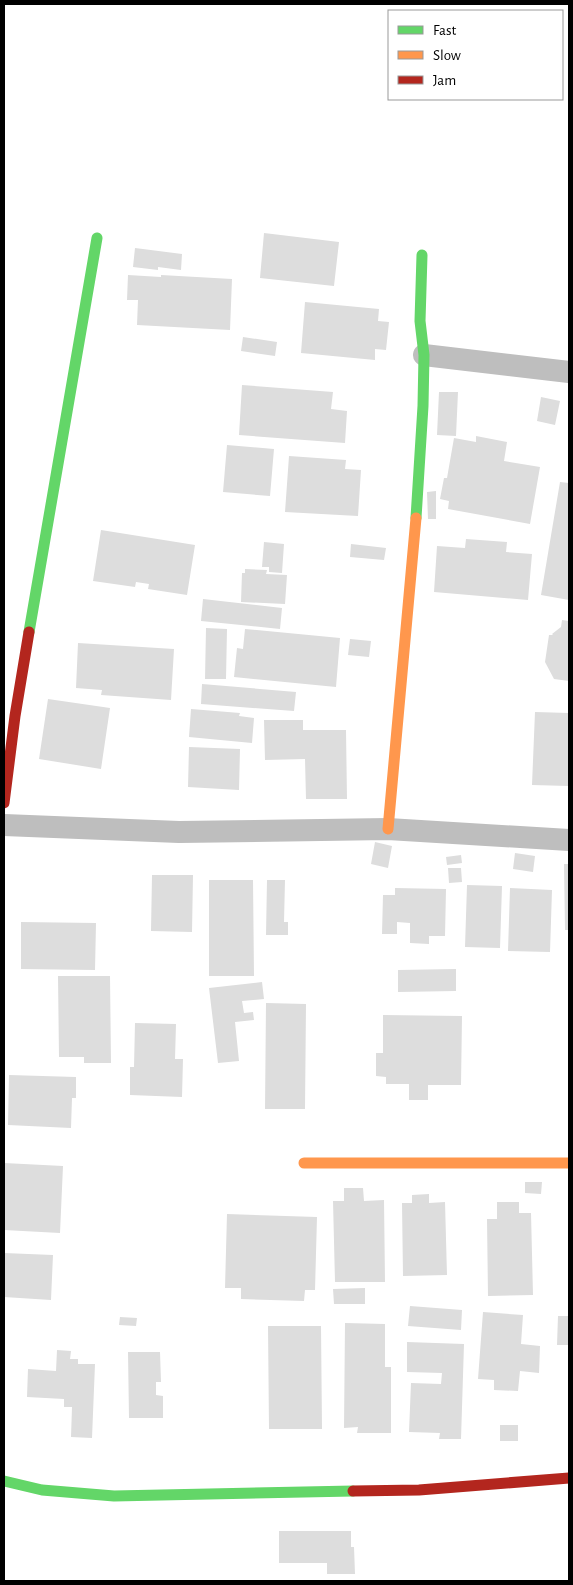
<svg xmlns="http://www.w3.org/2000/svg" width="573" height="1585" viewBox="0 0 573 1585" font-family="'Alegreya Sans',sans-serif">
	<rect width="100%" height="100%" fill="#fff"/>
	<path fill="#ddd" d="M264 233 339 242 334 286 260 278Z
		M135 248 182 254 181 270 158 267V270L133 267Z
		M128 275 161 277V275L232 279 230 330 137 325 138 300H127Z
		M305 302 379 309 378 321 389 322 386 350 375 349V360L301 353Z
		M243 337 277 342 275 356 241 351Z
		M242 385 333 392 331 409 347 411 345 443 239 435Z
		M439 392H458L456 436 437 435Z
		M541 397 560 401 555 425 537 421Z
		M476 436 507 442 504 461 540 467 530 524 448 509 449 501 440 499 444 478H447L454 438 476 442Z
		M227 445 274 449 270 496 223 492Z
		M289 456 346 460 345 469 361 470 358 516 285 512Z
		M560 482 569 483V600L541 595Z
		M436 491V519H428L427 492Z
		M101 530 195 545 187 595 148 589 149 584 136 582 135 587 93 581Z
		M466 539 507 542 506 552 532 554 528 600 434 592 437 546 465 548Z
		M264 542 284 544 282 573 269 572V567H262Z
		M351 544 386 548 384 560 350 557Z
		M245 569 267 570 266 574 287 575 285 604 241 602 242 573H245Z
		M203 599 282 608 280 629 201 621Z
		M562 620 569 621V681L554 679 545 662 549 635H553L552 634 561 627Z
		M206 628 227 629 226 679H205Z
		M245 629 340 638 336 687 234 677 237 648 243 649Z
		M350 639 371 641 369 657 348 655Z
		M78 643 174 649 171 700 101 695 102 690 76 688Z
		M202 684 296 692 294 711 201 704Z
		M48 699 110 708 101 769 39 759Z
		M191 709 240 713 239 716 254 718 252 743 189 737Z
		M535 712 569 713V786L532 785Z
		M264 720H303V730H346L347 799H306L305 759 265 760Z
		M189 747 240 749 239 790 188 787Z
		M375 842 392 846 388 868 371 864Z
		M515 853 535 856 533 872 513 869Z
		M461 855 462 863 447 865 446 857Z
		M564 864H569V930H565Z
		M448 868H461L462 882 449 883Z
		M152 875H193L192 932 151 931Z
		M209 880H253L254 976H209Z
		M267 880H285L284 922H288V935H266Z
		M467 885 502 886 500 948 465 947Z
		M395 888 446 889 445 936H429V944L410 943V923L397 922V934H382L383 895H395Z
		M510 888 552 890 550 952 508 951Z
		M21 922 96 923 95 970 21 969Z
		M456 969V991L398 992V970Z
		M58 976H110L111 1063H84V1057H59Z
		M262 982 264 999 242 1001 244 1013 253 1012 254 1020 235 1022 239 1061 218 1063 209 988Z
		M266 1003 306 1004 305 1109H265Z
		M383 1015 462 1016 461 1085H428V1100H409V1084H386V1077L376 1076V1053H383Z
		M135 1023 176 1024 175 1059H183L182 1097 130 1095V1067H134Z
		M9 1075 76 1077V1098H72L71 1128 8 1125Z
		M4 1163 63 1166 60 1233 4 1230Z
		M525 1182H542L541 1194 525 1193Z
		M344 1188H363L364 1201 384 1200 385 1282H335L333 1201H344Z
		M429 1194V1203L445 1202 447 1275 403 1276 402 1203H412V1195Z
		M497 1202H519V1213H531L533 1295 488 1296 487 1219H497Z
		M227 1214 317 1217 315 1290H305L304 1301 241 1299V1288H225Z
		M4 1253 53 1255 51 1300 4 1297Z
		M365 1288V1304H334L333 1289Z
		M410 1306 462 1310 461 1330 408 1326Z
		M483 1312 523 1315 521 1344 540 1346 539 1373 520 1371 518 1391 494 1390V1380L478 1379Z
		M558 1316H569V1345H557Z
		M120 1317 137 1318 136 1326 119 1325Z
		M345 1323 385 1324V1367H391V1433H357L358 1427 344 1428Z
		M268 1326H321L322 1429H269Z
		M407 1342 464 1344 461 1439H439L440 1433 409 1432 411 1383 441 1384 442 1373 407 1372Z
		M57 1350 71 1351 70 1359H78V1364H95L92 1438 71 1437 72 1407H64V1399L27 1397 28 1369 56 1371Z
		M128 1352H160L161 1382H156V1395L163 1396V1418H129Z
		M500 1425H518V1441H500Z
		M279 1531H351V1547H354L355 1574H327V1563H279Z"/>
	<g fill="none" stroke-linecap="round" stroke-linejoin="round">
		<path stroke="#bebebe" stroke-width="22" d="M424 355 569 372
			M4 825 179 832 388 829 569 840"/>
		<path stroke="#63d668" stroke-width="11" d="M416 518 423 406 424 355 420 321 422 255
			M29 632 97 238
			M4 1481 42 1490 114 1496 353 1491"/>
		<path stroke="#ff974d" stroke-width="11" d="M388 829 416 518
			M304 1163H569"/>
		<path stroke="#b3261e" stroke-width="11" d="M4 803 15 716 29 632
			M353 1491 419 1490 569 1478"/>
	</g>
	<rect width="573" height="1585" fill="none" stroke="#000000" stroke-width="10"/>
	<rect x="388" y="10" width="175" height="90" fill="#ffffff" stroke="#999999"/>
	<rect x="398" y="26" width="25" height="8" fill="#63d668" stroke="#999999"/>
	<text x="433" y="35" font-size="15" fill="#000000">Fast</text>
	<rect x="398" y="51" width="25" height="8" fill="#ff974d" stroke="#999999"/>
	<text x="433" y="60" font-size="15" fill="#000000">Slow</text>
	<rect x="398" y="76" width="25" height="8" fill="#b3261e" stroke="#999999"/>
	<text x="433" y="85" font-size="15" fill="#000000">Jam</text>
</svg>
